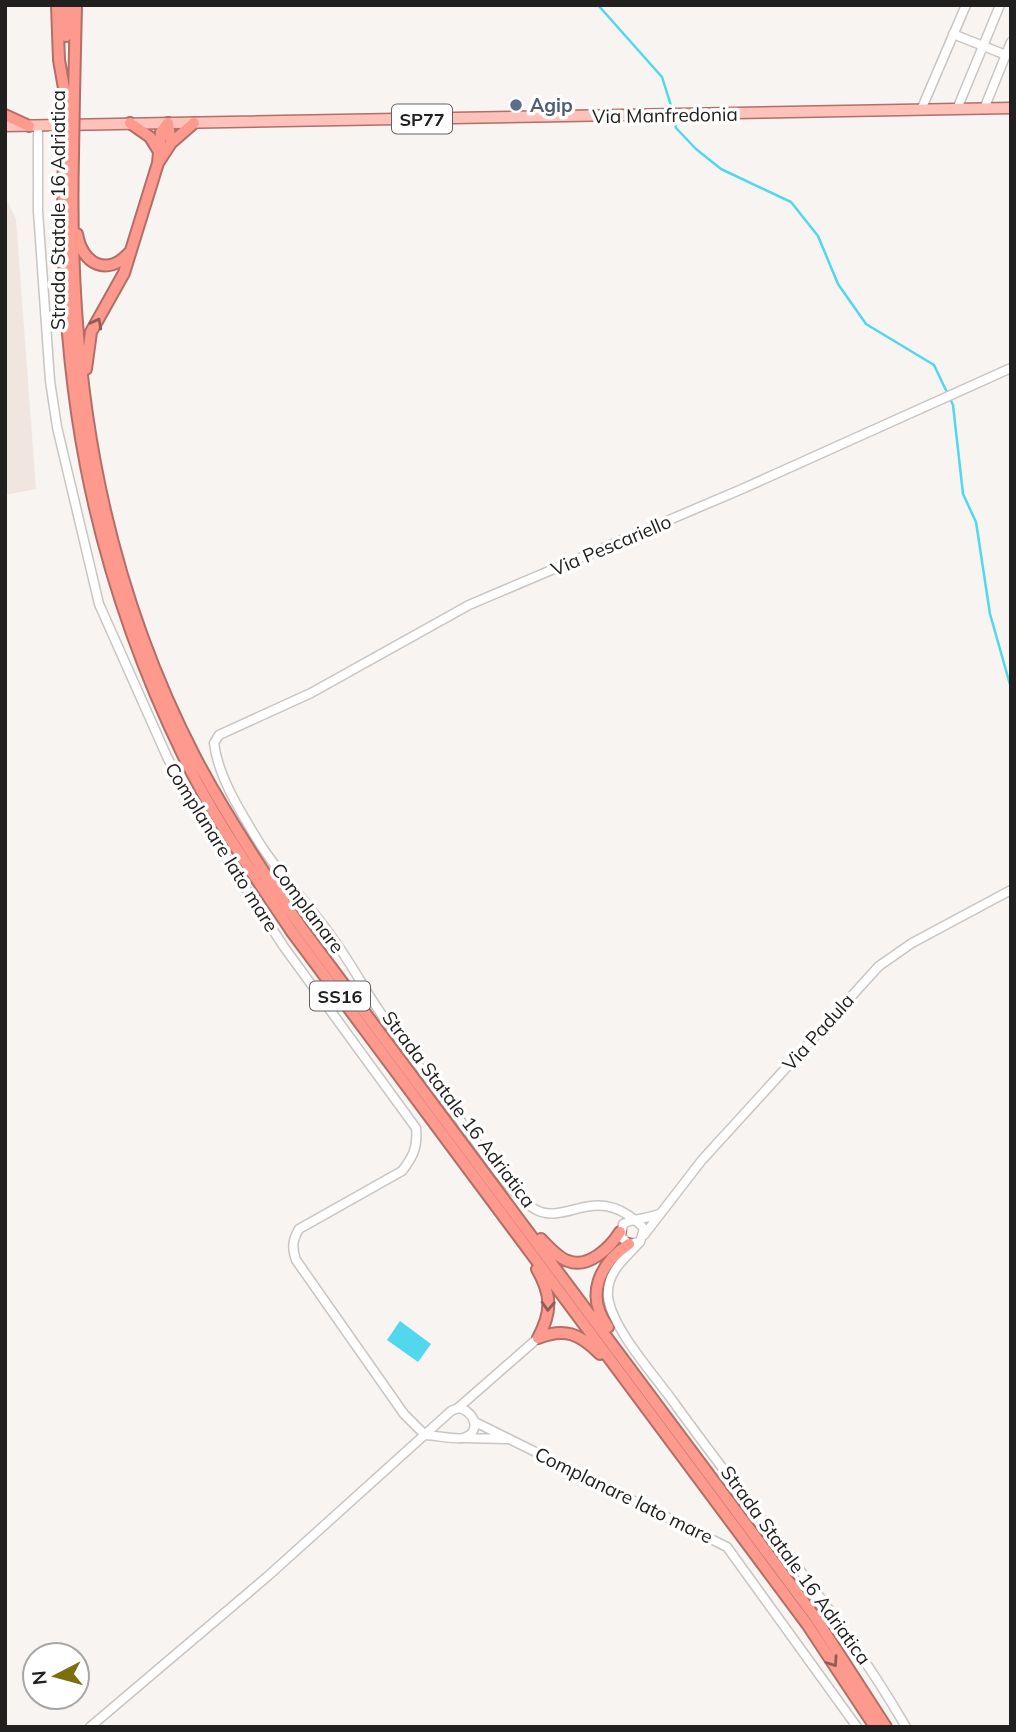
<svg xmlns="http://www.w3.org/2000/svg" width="1016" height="1732" viewBox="0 0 1016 1732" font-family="Mulish,sans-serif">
	<rect width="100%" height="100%" fill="#f8f4f1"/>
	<path fill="#f1e6df" d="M5 196 16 219 36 489 5 495Z"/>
	<path fill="#51d7ee" d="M400 1321 431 1344 418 1362 387 1340Z"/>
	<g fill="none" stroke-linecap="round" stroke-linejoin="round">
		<path stroke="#51d7ee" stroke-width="2.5" d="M598 5 662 77 673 112
			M674 118 676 128 696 149 721 169 791 202 818 236 838 284 866 324 934 365 953 405 963 494 976 522 990 614 1011 688"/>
		<g stroke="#c9c5c3" stroke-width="11">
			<path id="minor" d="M953 34 1006 55
				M957 109 1000 5
				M984 109 1011 42
				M921 110 966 5
				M38 125V211L50 381 57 427 99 604 168 759 215 841 284 947 416 1128C418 1147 413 1157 402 1171L299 1229C292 1241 292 1248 296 1260L404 1414 425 1435
				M659 1214C648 1219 633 1218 623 1224L621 1237 629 1244 640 1242 644 1229C640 1223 635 1220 628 1215 589 1189 561 1227 533 1208 507 1190 487 1156 468 1131 437 1089 403 1047 374 1003 360 981 347 957 331 936 308 903 278 874 257 839 240 811 218 776 214 743L219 735 311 693 469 605 742 489 1011 368
				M644 1235 702 1160 879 966 912 943 1011 890
				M639 1243C625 1258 606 1273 608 1296 611 1328 656 1377 675 1404 752 1511 839 1612 906 1727
				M475 1422 727 1547 857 1727
				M425 1435C435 1435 456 1440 463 1438 483 1432 474 1410 458 1408
				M464 1438 507 1439
				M90 1727 268 1576 451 1411 458 1408 538 1338"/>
		</g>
		<g stroke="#b16f67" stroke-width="13">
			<path id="major" d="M5 126 1011 108"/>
		</g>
		<g stroke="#b16f67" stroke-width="14">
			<path id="highway" d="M57 5 59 60 65 94
				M66 36 67 5
				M74 95 76 5
				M5 115 29 126
				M130 123 150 137 158 150
				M73 156C68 368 97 567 195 757 226 816 263 872 301 927L815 1617 886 1727
				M64 157C57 372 89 562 184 757 214 819 254 875 292 932L807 1624 875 1727
				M158 163 161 132 168 123 171 143
				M77 234C82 264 107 277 129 253
				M86 369 91 332 124 273 158 163 171 143 194 123
				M541 1239C548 1246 558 1258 568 1261 588 1269 610 1248 620 1232
				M537 1269C552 1295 552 1312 538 1338
				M608 1327C585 1296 599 1264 629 1244
				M538 1338C565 1327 580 1334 600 1354"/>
		</g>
		<use href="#minor" stroke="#fff" stroke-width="8"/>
		<use href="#major" stroke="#fec2bb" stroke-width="10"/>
		<use href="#highway" stroke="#fe998e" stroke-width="10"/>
		<g stroke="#b16f67" stroke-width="14" stroke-linecap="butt">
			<path id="highway-bridge" d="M73 156 74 95
				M64 157 65 94"/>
		</g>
		<use href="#highway-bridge" stroke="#fe998e" stroke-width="10"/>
	</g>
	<defs><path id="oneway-chevron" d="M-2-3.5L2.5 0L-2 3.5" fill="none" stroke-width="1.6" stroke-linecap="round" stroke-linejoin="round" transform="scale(1.75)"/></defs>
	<g stroke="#905c56">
		<use href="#oneway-chevron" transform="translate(97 323) rotate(-62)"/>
		<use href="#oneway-chevron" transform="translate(548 1306) rotate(92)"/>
		<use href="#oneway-chevron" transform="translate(833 1662) rotate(56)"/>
	</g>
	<circle fill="#5c6f8a" stroke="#fff" stroke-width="2.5" cx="516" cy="105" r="7"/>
	<g text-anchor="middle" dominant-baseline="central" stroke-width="7" stroke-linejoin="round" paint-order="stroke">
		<g fill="#fff" stroke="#646362" stroke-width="2">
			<rect x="392" y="104.5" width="60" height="29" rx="5"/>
			<rect x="310" y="981.5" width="60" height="29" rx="5"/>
		</g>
		<g font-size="18" font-weight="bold" fill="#21201f">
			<text x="422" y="119">SP77</text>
			<text x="340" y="996">SS16</text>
		</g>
		<g font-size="19" font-weight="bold" fill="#4e5e75" stroke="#fff" text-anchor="start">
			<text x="530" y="105">Agip</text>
		</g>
		<g font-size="19" fill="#21201f" stroke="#fff">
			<text transform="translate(665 115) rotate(-1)">Via Manfredonia</text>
			<text transform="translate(58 210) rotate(-90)">Strada Statale 16 Adriatica</text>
			<text transform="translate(611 545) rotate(-23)">Via Pescariello</text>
			<text transform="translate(222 847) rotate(58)">Complanare lato mare</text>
			<text transform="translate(308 908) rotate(53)">Complanare</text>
			<text transform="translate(818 1032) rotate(-48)">Via Padula</text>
			<text transform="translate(459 1109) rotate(53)">Strada Statale 16 Adriatica</text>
			<text transform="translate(624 1495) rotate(26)">Complanare lato mare</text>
			<text transform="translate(796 1565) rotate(54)">Strada Statale 16 Adriatica</text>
		</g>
	</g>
	<rect width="1016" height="1732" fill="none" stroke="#21201f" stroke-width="14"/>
	<g transform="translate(56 1676) rotate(264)"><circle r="33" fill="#ffffff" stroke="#a6a6a5" stroke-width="2"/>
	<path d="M0-5L12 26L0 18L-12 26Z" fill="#7d6f0e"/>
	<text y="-10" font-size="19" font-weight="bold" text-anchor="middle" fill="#21201f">N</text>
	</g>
</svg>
